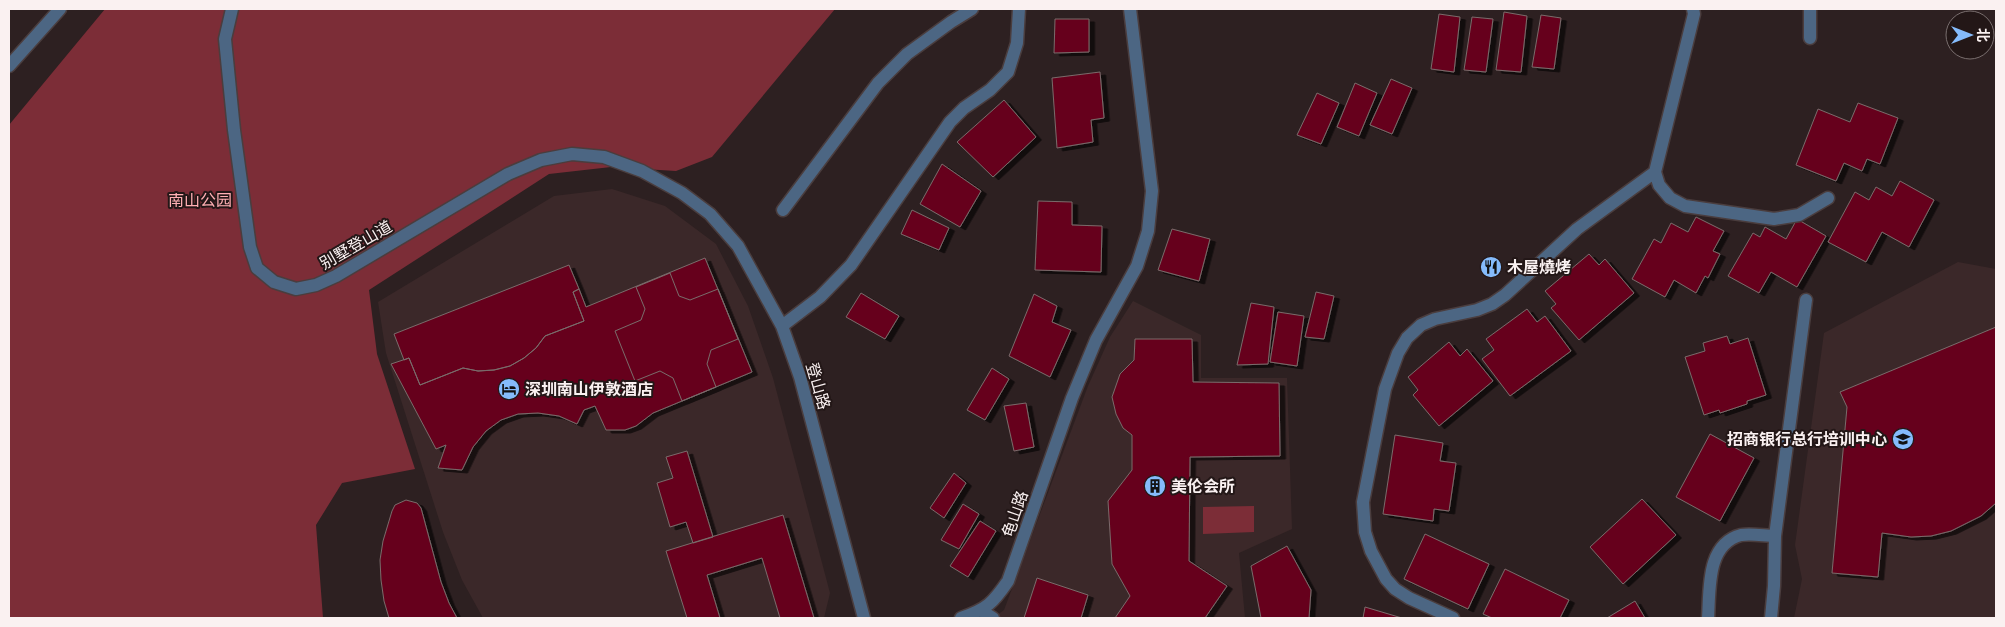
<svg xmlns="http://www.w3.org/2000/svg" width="2005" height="627" viewBox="0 0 2005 627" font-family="'Public Sans','Noto Sans SC',sans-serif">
	<defs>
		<filter id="shadow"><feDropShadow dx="5.5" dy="3" stdDeviation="0" flood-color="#0009"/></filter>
	</defs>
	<rect width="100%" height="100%" fill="#2d2021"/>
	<path fill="#3b2829" d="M612 189 665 206 716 244 748 306 773 378 830 593 824 618H483L462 580 443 532 386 353 378 302 554 196Z
		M1958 262 1996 269V618H1794L1802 579 1795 545 1824 333Z
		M1133 301 1201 335V378H1287L1292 529 1239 553 1245 618H993L1004 610 1088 386 1110 337Z"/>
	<path fill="#7c2d37" d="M105 9H835L712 157 676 171 611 167 549 174 369 290 377 354 415 469 342 483 316 525 323 618H9V125Z
		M1254 506V532L1203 534V507Z"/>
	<path fill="#66041d" stroke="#7a6b6b" filter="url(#shadow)" d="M1504 12 1527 16 1521 72 1496 70Z
		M1439 14 1460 17 1454 72 1431 69Z
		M1541 15 1561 18 1554 69 1532 67Z
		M1472 17 1493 19 1486 72 1464 70Z
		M1055 19H1089V52L1054 53Z
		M1100 72 1104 118 1091 120 1093 142 1057 148 1052 78Z
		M1391 79 1412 88 1392 134 1370 125Z
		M1355 83 1377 93 1359 136 1337 127Z
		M1317 93 1339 103 1321 144 1297 135Z
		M1004 100 1036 137 993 177 957 142Z
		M1858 103 1898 118 1880 164 1867 159 1862 171 1844 163 1836 181 1796 165 1818 109 1850 122Z
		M942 164 981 191 960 227 920 204Z
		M1900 181 1934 200 1909 247 1882 232 1866 262 1828 242 1855 192 1869 200 1876 187 1892 196Z
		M1038 201 1072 202V225L1102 226 1101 272 1035 270Z
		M912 210 949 228 939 250 901 234Z
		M1696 217 1724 231 1713 251 1720 254 1708 278 1705 276 1696 293 1674 280 1665 297 1632 279 1654 239 1661 243 1671 223 1688 232Z
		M1797 219 1826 236 1797 287 1771 272 1759 293 1728 276 1753 233 1760 237 1765 227 1786 239Z
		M1172 229 1210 239 1199 281 1158 270Z
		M1589 254 1599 265 1605 259 1634 293 1579 340 1551 308 1556 304 1545 291Z
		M705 258 752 372 653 413 636 426 625 430H606L595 406 584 410 577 424 559 416 538 413 518 414 501 420 486 431 473 447 462 470 438 468 446 445 436 449 391 364 409 358 420 385 463 368 478 371 494 370 510 366 524 358 536 348 545 336 584 321 573 292 579 289 586 307Z
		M569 265 579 289 573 292 584 321 545 336 536 348 524 358 510 366 494 370 478 371 463 368 420 385 409 358 404 360 394 334Z
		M670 273 679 296 690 300 718 289 738 339 711 350 707 364 716 387 682 401 673 378 660 371 635 381 615 331 641 320 645 309 636 287Z
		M1316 292 1334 296 1324 339 1305 337Z
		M861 293 899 316 885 339 846 317Z
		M1034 294 1057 306 1052 322 1071 330 1050 377 1009 356Z
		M1251 303 1274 307 1268 364 1237 365Z
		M1527 309 1537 322 1545 316 1571 351 1510 396 1482 359 1494 350 1486 339Z
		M1278 312 1304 316 1297 366 1270 362Z
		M1996 327V503L1981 516 1951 531 1931 536 1911 537 1882 533 1878 577 1832 573 1847 407 1840 392Z
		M1727 336 1730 344 1748 338 1766 395 1747 401V404L1720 413 1719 410 1704 415 1685 357 1705 351 1703 343Z
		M1135 339H1192L1193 382 1279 383 1280 456 1190 457 1189 561 1227 586 1205 618H1115L1130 596 1112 564 1108 501 1132 470V435L1123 428 1116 414 1112 397 1120 374 1134 360Z
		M1449 342 1460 356 1467 349 1493 381 1439 426 1413 395 1418 390 1408 377Z
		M992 368 1009 379 985 420 967 410Z
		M1026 403 1034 447 1014 451 1004 406Z
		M1710 434 1754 458 1720 521 1676 497Z
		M1395 435 1443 443 1440 461 1456 463 1449 511 1434 509 1433 521 1383 514Z
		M687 451 713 537 693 543 686 522 670 527 657 483 673 478 666 457Z
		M954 473 966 483 944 518 930 508Z
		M1642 499 1676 535 1623 584 1590 547Z
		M406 500 417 503 421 508 441 582 449 603 457 618H389L384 601 381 580 380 560 383 541 392 511 395 505Z
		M963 504 979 514 959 549 941 540Z
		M783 515 814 618H780L762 558 707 575 720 618H687L666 551Z
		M980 521 996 531 968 577 950 566Z
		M1425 534 1489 564 1468 609 1404 579Z
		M1287 546 1311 590 1309 618H1261L1251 566Z
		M1505 569 1569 600 1560 618H1492L1483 614Z
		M1037 578 1088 595 1081 618H1024Z
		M1635 601 1645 618H1607Z
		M1365 607 1402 618H1363Z"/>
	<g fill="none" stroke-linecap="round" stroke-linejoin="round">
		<g stroke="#4a3d3e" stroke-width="15">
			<path id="street" d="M232 9 225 39 234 130 250 247 257 268 274 282 296 289 316 285 336 276 508 174 541 160 572 154 604 157 642 171 682 193 710 214 738 246 782 326 800 377 864 618
				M1693 9 1694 14 1655 172 1659 185 1670 198 1685 206 1774 219 1799 215 1828 198
				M1810 38V9
				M9 66 60 9
				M783 210 878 83 907 54 951 22 972 9
				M782 326 820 297 851 265 950 122 964 108 990 90 1008 72 1017 43 1019 9
				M982 611 993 618
				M961 618C987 609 993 603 1008 581L1072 398 1096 340 1137 266 1148 231 1152 191 1130 9
				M1453 618 1409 598 1395 589 1386 579 1371 551 1365 532 1363 502 1385 389 1398 353 1407 338 1421 325 1435 319 1477 310 1492 304 1505 295 1577 229 1655 172
				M1708 618C1710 590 1706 544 1741 535 1751 533 1765 536 1775 536
				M1771 618 1774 586 1775 536 1806 300"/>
		</g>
		<use href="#street" stroke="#4c6683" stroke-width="12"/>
	</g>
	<defs>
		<g id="restaurant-disc" transform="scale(1.125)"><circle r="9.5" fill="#85bbfb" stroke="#231717"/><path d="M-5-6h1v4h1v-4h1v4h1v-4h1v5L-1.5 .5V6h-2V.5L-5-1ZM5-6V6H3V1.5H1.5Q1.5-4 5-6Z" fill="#111"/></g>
		<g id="hotel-disc" transform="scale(1.125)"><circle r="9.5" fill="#85bbfb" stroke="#231717"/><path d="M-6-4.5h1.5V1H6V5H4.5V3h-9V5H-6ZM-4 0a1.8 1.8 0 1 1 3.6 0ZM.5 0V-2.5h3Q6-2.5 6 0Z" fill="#111"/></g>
		<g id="university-disc" transform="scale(1.125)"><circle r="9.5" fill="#85bbfb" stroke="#231717"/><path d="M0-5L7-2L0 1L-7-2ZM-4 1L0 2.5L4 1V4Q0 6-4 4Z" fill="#111"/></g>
		<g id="building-disc" transform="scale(1.125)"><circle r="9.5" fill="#85bbfb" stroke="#231717"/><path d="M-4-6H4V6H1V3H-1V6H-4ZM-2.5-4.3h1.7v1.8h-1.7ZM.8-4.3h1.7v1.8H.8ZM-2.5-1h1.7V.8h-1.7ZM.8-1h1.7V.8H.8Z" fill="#111"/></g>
	</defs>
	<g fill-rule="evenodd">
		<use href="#restaurant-disc" x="1491" y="267"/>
		<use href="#hotel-disc" x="509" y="389"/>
		<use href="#university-disc" x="1903" y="439"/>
		<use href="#building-disc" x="1155" y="486"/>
	</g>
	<g text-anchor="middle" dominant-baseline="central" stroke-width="4" stroke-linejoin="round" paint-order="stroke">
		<g font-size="16" fill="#ffafb3" stroke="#231717">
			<text x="200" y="200">南山公园</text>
		</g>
		<g font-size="16" fill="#faf1f1" stroke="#231717">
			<text transform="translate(356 245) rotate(-30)">别墅登山道</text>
			<text transform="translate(818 386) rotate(74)">登山路</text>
			<text transform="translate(1015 514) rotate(-71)">龟山路</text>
		</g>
		<g font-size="16" font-weight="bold" fill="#faf1f1" stroke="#231717" text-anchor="start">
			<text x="1507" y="267">木屋燒烤</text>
			<text x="525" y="389">深圳南山伊敦酒店</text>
			<text x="1887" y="439" text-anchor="end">招商银行总行培训中心</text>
			<text x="1171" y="486">美伦会所</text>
		</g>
	</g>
	<rect width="2005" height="627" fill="none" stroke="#faf1f1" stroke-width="20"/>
	<g transform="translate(1970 35) rotate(90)"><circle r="24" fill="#231717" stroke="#796e6e"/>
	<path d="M0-4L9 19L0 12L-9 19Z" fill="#85bbfb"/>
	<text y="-8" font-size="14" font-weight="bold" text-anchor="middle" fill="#faf1f1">北</text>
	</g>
</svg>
